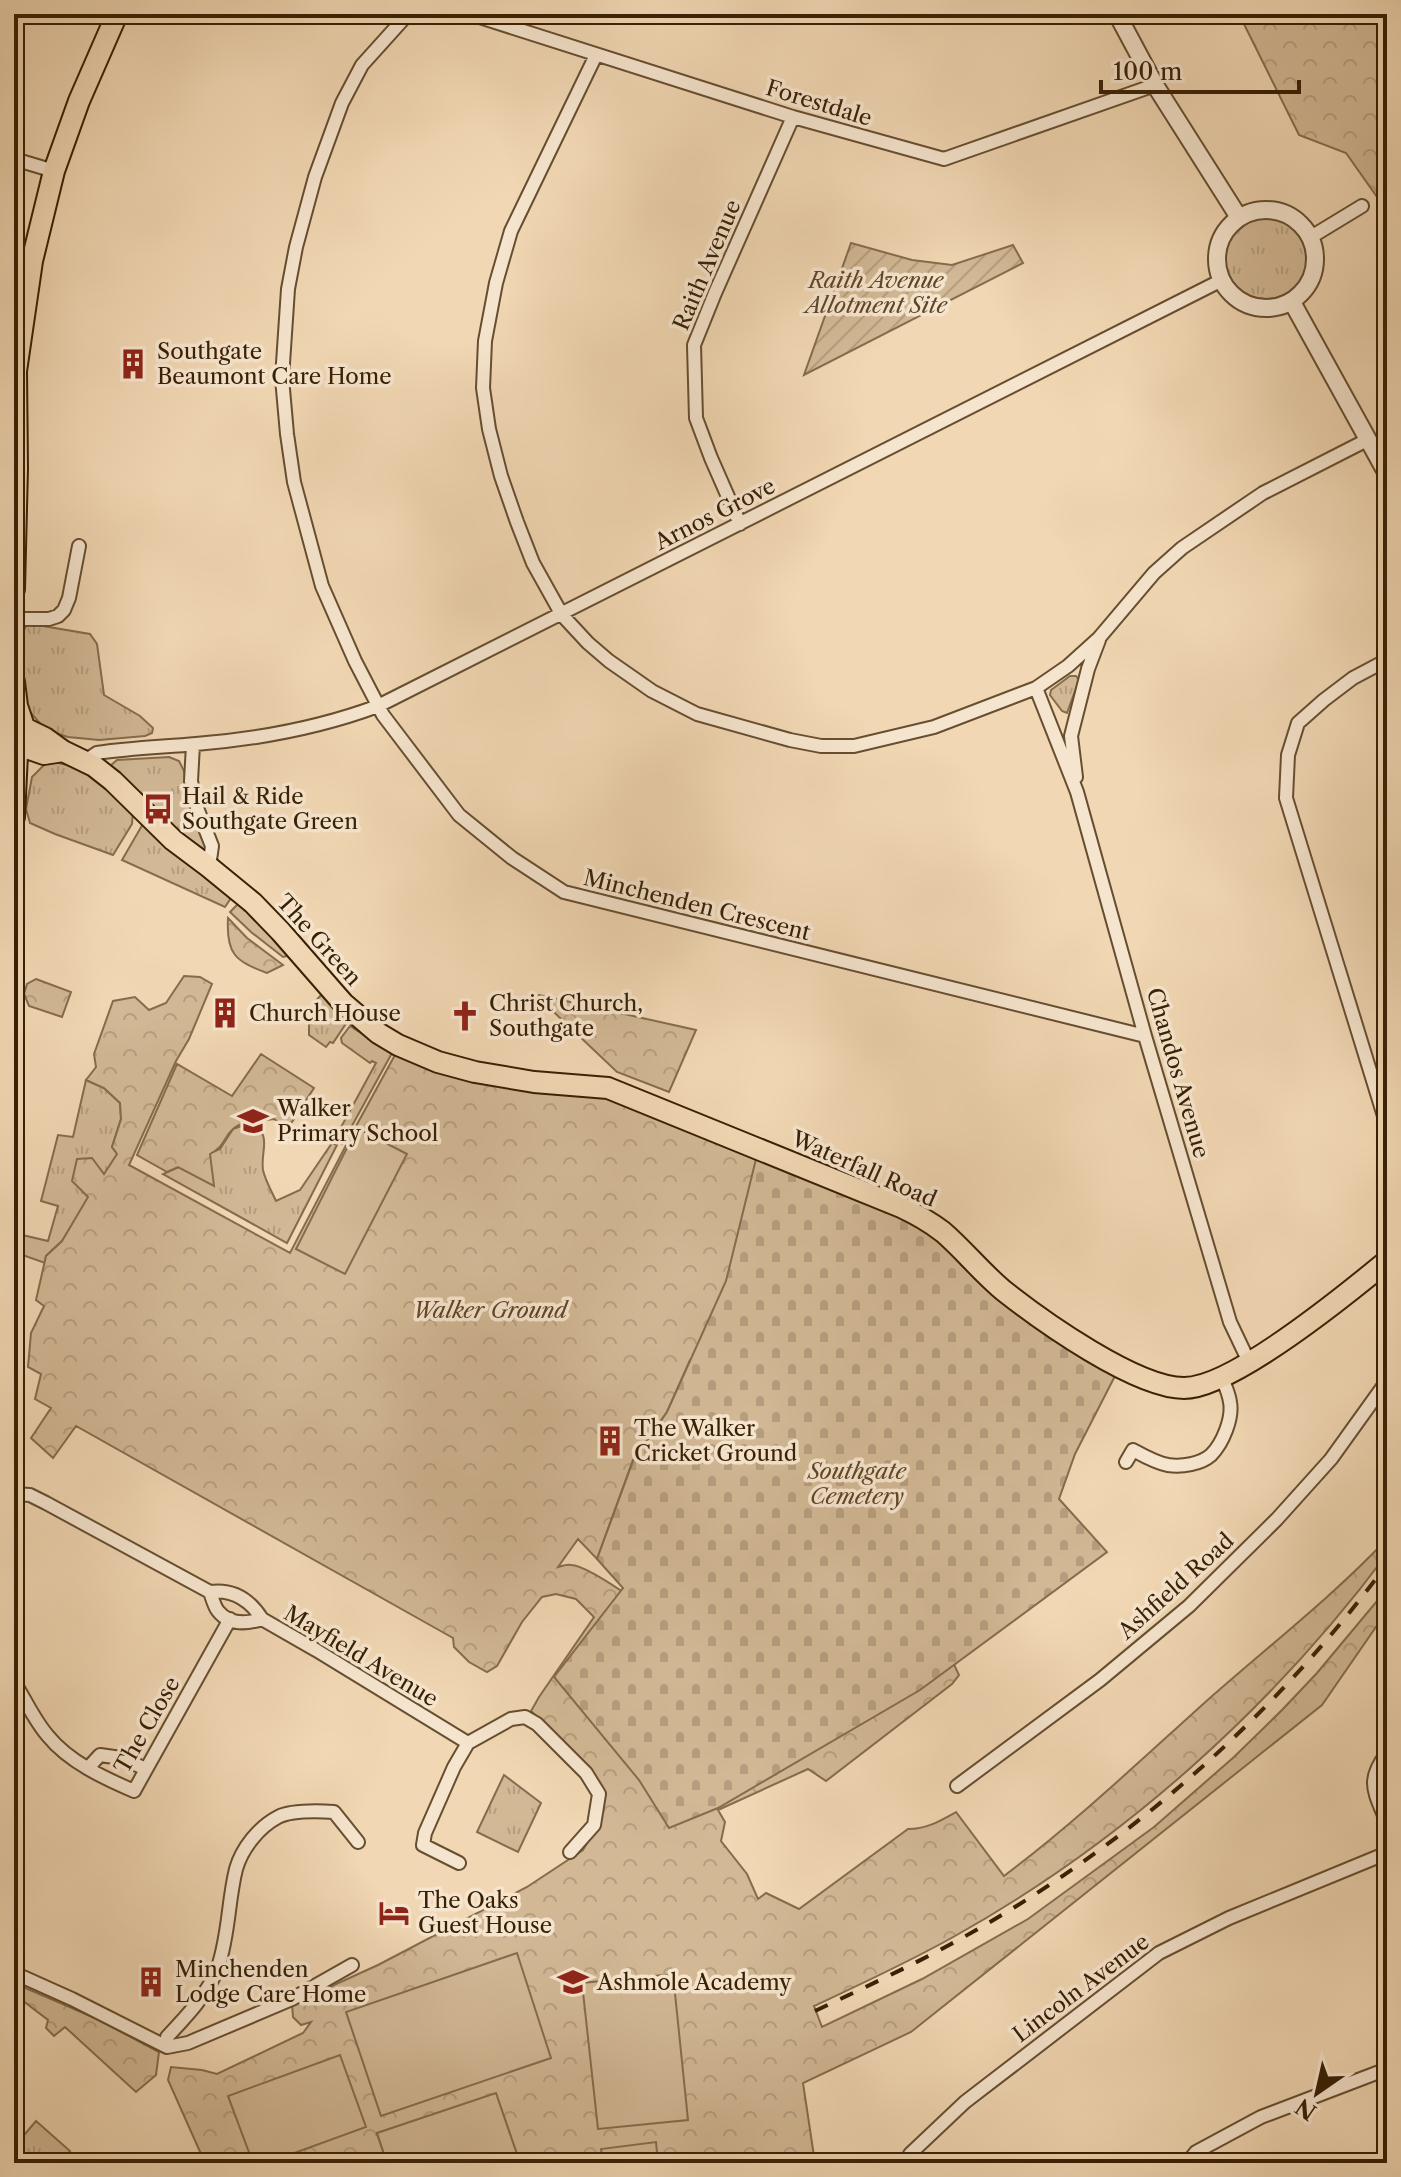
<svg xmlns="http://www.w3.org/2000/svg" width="1401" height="2177" viewBox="0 0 1401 2177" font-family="'Libre Caslon Text',serif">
	<defs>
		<pattern id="grass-tufts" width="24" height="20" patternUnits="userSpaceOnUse" patternTransform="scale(2)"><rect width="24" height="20" fill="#d2b895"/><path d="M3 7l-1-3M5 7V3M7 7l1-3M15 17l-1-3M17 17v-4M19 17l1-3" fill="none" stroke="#b59e7f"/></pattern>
		<pattern id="forest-crowns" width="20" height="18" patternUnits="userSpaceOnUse" patternTransform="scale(2)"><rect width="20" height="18" fill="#d2b895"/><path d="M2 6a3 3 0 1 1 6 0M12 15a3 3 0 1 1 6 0" fill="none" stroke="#b59e7f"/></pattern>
		<pattern id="cemetery-stones" width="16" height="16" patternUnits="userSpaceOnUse" patternTransform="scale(2)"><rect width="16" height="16" fill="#d2b895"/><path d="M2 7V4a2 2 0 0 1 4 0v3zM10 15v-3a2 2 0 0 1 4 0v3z" fill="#b59e7f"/></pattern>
		<pattern id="garden-furrows" width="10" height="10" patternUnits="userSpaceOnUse" patternTransform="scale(2)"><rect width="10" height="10" fill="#d2b895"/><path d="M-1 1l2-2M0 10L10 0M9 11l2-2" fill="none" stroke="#b59e7f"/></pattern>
	</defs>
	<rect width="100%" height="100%" fill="#f1d7b3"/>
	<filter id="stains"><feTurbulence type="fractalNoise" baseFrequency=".0025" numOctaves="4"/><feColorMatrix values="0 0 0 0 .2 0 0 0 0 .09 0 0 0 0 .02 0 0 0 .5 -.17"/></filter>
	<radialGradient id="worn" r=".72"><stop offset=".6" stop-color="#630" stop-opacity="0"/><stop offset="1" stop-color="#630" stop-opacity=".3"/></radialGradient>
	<path fill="url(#grass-tufts)" stroke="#856c4c" stroke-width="2" d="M1225 258a41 41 0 1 1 82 0a41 41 0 1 1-82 0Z
		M37 625 90 634 97 644 104 695 140 716 153 728 152 733 145 736 99 740 68 737 46 730 21 702 20 637 26 626Z
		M1070 676H1076L1079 680 1067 713 1062 711 1050 695 1051 690Z
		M169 757 179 761 184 771 186 788 206 842V848L202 852 168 824 110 766 117 760Z
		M47 762C88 764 103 785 133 811L132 824 113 855 55 834 30 823 26 809 32 777Z
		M144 822 233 895 225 907 122 860Z
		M322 994 347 1022 333 1043 330 1042 326 1047 309 1035C309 1016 308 1008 322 994Z
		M350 1026 392 1053 342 1144 334 1140 376 1063 372 1061 370 1063 342 1043 341 1038Z
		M86 1080 104 1088 120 1103 121 1119 112 1147 118 1154 62 1241 46 1256 45 1263 14 1252V1233L48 1241 58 1206 41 1201 58 1135 73 1137Z
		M249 1123C274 1134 260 1150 263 1170 265 1180 272 1192 276 1201L300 1190 332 1143 337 1145 287 1243 163 1174 220 1149 233 1129Z
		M504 1775 541 1803 518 1852 477 1832Z
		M36 2121 70 2151 60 2163 54 2158 49 2163H14V2147Z"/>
	<path fill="url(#forest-crowns)" stroke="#856c4c" stroke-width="2" d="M1239 14H1387V211L1346 153 1299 135Z
		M240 902 292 955 283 957 251 932 230 912Z
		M228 918 247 938 283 965 267 973C235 961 226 954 228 918Z
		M184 976 200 977 212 984 189 1039 176 1061 129 1165 290 1253 355 1128 401 1044 438 1058 574 1083 819 1181 859 1201 856 1208 690 1360 667 1412 633 1460 597 1559 578 1539 558 1567C562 1566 567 1564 571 1565 586 1565 626 1594 639 1603L950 1656 959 1675 952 1684 826 1781 808 1769 718 1810 725 1822 721 1841 747 1874 758 1899 766 1893 799 1909 908 1829C927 1829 940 1821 956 1812L1004 1876C1077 1821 1143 1758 1211 1697 1270 1645 1333 1596 1387 1539V1554C1272 1708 1123 1842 955 1936 909 1962 861 1984 814 2006L822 2027 922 1979 1028 1919 1154 1827 1234 1757 1282 1710 1317 1673 1387 1589V1611L1322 1705 911 2032 803 2083 815 2163H520L496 2094 377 2134 387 2163H205L168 2080 171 2067 202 2070 217 2074 303 2033 311 2022 301 2025 293 2017 292 2004 378 1965 527 1887 583 1850 598 1824 589 1768 531 1711 539 1697 594 1617 576 1599 556 1594 542 1597 522 1622 497 1666 487 1672 469 1662 454 1647 453 1638 76 1426 53 1458 31 1438 51 1408 35 1399 41 1374 28 1367 31 1333 44 1306 36 1300 46 1256 62 1241 88 1197 72 1181 77 1159 92 1158 104 1174 117 1154 112 1147 121 1119 120 1103 104 1088 86 1080 96 1067 94 1054 113 1001 135 997 149 1010 166 1003Z
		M36 979 71 992 62 1017 29 1006 24 994 27 984Z
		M539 995 696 1030 669 1092 617 1072 538 997Z
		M261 1054 314 1088 288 1128 274 1119C262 1121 242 1120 233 1129 223 1138 226 1145 210 1154L214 1186 178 1167 167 1172 137 1155 177 1064 232 1096Z
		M14 1983 95 2018 159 2052 156 2075 136 2092 65 2027 54 2036 46 2028 48 2020 14 1994Z"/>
	<path fill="url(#cemetery-stones)" stroke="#856c4c" stroke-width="2" d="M756 1159 860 1202 905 1216 926 1230 1116 1374 1075 1454 1059 1499 1107 1552 920 1690 718 1808 669 1828 639 1780 554 1677 623 1588 597 1559 633 1461 667 1412 726 1281Z"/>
	<path fill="url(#garden-furrows)" stroke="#856c4c" stroke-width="2" d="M851 243 912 260 952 265 1013 245 1023 263 804 375Z"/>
	<path fill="#d2b895" stroke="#856c4c" stroke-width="2" d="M357 1128 407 1154 345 1274 296 1249Z
		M517 1953 551 2058 381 2116 346 2012Z
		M673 1974 688 2120 598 2129 582 1983Z
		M340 2055 366 2127 267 2163H253L228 2096Z
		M496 2093 520 2163H387L377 2133Z
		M656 2142 658 2163H603L601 2149Z"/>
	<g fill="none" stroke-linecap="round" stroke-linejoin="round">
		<g stroke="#664e30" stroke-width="16">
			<path id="minor" d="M408 14 362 65 342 103 315 177 296 247 288 289 282 378 287 434 294 482 322 586 355 661 383 715 459 815 512 858 564 892 1145 1036
				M470 14 793 117 944 159 1155 85
				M596 55 511 231 496 283 485 341 483 388 489 429 501 476 517 522 533 563 562 615 588 643 609 661 652 691 697 714 790 740 821 746H854L934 727 1036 688 1068 666 1099 638 1154 573 1182 548 1263 493 1369 439
				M14 159 54 171
				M1311 237 1362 206
				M740 524 711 458 696 418 694 345 715 293 793 117
				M14 619H49L58 616 64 610 69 598 79 546
				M1387 660 1353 678 1324 700 1298 723 1288 755 1286 798 1387 1126
				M1036 688 1077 792 1145 1036 1230 1322 1249 1362
				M193 745 191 781 197 808 212 846 209 867
				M85 761 97 753C130 748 163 747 196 744 258 739 319 728 378 706L1220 281
				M1076 777 1071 736 1088 669 1099 640
				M1126 1462 1133 1450C1144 1456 1156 1463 1168 1465 1182 1467 1201 1464 1211 1455 1223 1443 1233 1418 1230 1402 1229 1394 1225 1385 1222 1378
				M14 1494 30 1495 46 1503 210 1592C212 1597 214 1606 218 1611 229 1625 246 1624 262 1619L316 1650 468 1743
				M210 1592C233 1589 250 1600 262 1619
				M14 1682C25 1699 34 1720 48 1736 69 1762 104 1778 134 1791L230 1619
				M1387 1753C1365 1782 1375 1792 1387 1823
				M88 1768 100 1755 121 1758 146 1769
				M957 1786 1100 1680 1189 1606 1277 1519 1331 1459 1387 1381
				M459 1863 423 1845 425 1833 454 1767 468 1743 511 1719 525 1717 537 1724 586 1773 599 1794 594 1825 570 1852
				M14 1973 72 1999 167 2047 188 2043 292 1999 352 1965
				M167 2047V2037C186 2017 208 1994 218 1967 229 1935 228 1901 236 1869 242 1848 259 1827 278 1817 292 1810 318 1811 334 1812L358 1842
				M910 2154 965 2102 1159 1953 1229 1918 1387 1853
				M1187 2163 1196 2152 1261 2117 1387 2069"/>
		</g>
		<g stroke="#664e30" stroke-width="20">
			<path id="tertiary" d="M1117 14 1155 85 1238 216
				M1217 259a49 49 0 1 1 98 0a49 49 0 1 1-98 0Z
				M1292 302 1387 474"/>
		</g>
		<g stroke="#382004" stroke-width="24">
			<path id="primary" d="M14 589 17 468 16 371 32 261 54 171 79 101 117 14
				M14 682 17 706 24 727
				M14 723 45 738 63 751
				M27 748 44 754 63 751 94 766 113 781 173 840 209 867 253 903 281 932 343 1003 378 1033 398 1045 438 1062 475 1072 534 1082 608 1088 901 1207C916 1214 930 1222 943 1232 964 1250 982 1273 1004 1291 1042 1321 1136 1388 1184 1388 1232 1388 1347 1294 1387 1261
				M14 817 17 754"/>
		</g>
		<use href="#minor" stroke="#f6e5ce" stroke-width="12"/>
		<use href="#tertiary" stroke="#f6e5ce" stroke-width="16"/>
		<use href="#primary" stroke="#f1d7b3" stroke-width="20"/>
		<path stroke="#382004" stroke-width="4" stroke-dasharray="14 14" stroke-linecap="butt" d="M815 2011C861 1989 907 1968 951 1944 1121 1852 1273 1719 1387 1564"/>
	</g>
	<defs>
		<g id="building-bare" transform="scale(2.4)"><path d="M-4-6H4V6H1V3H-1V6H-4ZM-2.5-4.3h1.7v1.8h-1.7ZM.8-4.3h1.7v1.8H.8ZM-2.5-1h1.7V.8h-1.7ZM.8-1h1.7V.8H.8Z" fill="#8f2418" stroke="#f6e5ce" stroke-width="2.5" paint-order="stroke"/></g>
		<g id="bus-bare" transform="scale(2.4)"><path d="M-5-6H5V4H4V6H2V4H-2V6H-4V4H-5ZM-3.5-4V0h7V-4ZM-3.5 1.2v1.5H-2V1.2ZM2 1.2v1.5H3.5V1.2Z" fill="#8f2418" stroke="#f6e5ce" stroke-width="2.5" paint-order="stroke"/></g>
		<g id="church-bare" transform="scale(2.4)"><path d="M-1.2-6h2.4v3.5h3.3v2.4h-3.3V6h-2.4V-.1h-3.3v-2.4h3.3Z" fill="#8f2418" stroke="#f6e5ce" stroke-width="2.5" paint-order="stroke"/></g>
		<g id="school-bare" transform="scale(2.4)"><path d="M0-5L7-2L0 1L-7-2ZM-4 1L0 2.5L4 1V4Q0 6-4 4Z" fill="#8f2418" stroke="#f6e5ce" stroke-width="2.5" paint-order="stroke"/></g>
		<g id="hotel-bare" transform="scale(2.4)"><path d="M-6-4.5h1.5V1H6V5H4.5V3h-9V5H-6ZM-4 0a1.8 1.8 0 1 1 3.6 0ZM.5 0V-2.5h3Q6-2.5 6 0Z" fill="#8f2418" stroke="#f6e5ce" stroke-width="2.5" paint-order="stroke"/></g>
	</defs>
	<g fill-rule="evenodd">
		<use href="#building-bare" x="133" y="364"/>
		<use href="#bus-bare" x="158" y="809"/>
		<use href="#building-bare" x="225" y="1013"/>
		<use href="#church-bare" x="465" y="1016"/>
		<use href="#school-bare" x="253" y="1121"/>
		<use href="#building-bare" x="610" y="1441"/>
		<use href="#hotel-bare" x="394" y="1913"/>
		<use href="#building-bare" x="151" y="1982"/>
		<use href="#school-bare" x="573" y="1982"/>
	</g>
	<g text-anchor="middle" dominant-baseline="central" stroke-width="7" stroke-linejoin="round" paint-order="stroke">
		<g font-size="22" fill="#382004" stroke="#f6e5ce">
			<text transform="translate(819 103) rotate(17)">Forestdale</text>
			<text transform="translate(707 265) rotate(-67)">Raith Avenue</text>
			<text transform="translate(715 514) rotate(-27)">Arnos Grove</text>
			<text transform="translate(697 905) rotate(14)">Minchenden Crescent</text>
			<text transform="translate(319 940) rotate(48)">The Green</text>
			<text transform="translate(1178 1073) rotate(74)">Chandos Avenue</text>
			<text transform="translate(864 1169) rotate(24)">Waterfall Road</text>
			<text transform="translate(1176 1586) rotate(-42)">Ashfield Road</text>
			<text transform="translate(361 1656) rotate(31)">Mayfield Avenue</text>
			<text transform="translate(147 1725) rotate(-60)">The Close</text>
			<text transform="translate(1081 1988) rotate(-37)">Lincoln Avenue</text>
		</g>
		<g font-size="22" font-style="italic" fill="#5e4628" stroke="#f6e5ce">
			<text x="876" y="280">Raith Avenue<tspan x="876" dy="25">Allotment Site</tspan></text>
			<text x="490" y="1310">Walker Ground</text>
			<text x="857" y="1471">Southgate<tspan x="857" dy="25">Cemetery</tspan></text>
		</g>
		<g font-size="22" fill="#382004" stroke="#f6e5ce" text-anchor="start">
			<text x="157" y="351">Southgate<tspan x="157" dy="25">Beaumont Care Home</tspan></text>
			<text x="182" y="796">Hail &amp; Ride<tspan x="182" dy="25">Southgate Green</tspan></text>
			<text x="489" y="1003">Christ Church,<tspan x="489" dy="25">Southgate</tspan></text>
			<text x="249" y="1013">Church House</text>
			<text x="277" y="1108">Walker<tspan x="277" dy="25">Primary School</tspan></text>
			<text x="634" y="1428">The Walker<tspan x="634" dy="25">Cricket Ground</tspan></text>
			<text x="418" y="1900">The Oaks<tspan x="418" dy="25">Guest House</tspan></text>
			<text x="175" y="1969">Minchenden<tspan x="175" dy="25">Lodge Care Home</tspan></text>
			<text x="597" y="1982">Ashmole Academy</text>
		</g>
	</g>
	<rect width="1401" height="2177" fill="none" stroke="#f1d7b3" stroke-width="48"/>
	<rect x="16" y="16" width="1369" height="2145" fill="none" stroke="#382004" stroke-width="4"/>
	<rect x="24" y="24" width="1353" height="2129" fill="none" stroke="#382004" stroke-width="2"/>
	<g transform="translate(1317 2093) rotate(214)" stroke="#f6e5ce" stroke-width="6" paint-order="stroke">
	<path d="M0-6L14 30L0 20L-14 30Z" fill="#382004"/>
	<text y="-12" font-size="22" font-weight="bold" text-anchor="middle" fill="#382004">N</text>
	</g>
	<path d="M1101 80v12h198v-12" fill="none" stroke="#382004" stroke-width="4"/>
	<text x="1113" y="80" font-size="24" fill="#382004" stroke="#f6e5ce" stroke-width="6" paint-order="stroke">100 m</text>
	<rect width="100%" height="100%" filter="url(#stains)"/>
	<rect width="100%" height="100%" fill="url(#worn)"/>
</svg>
